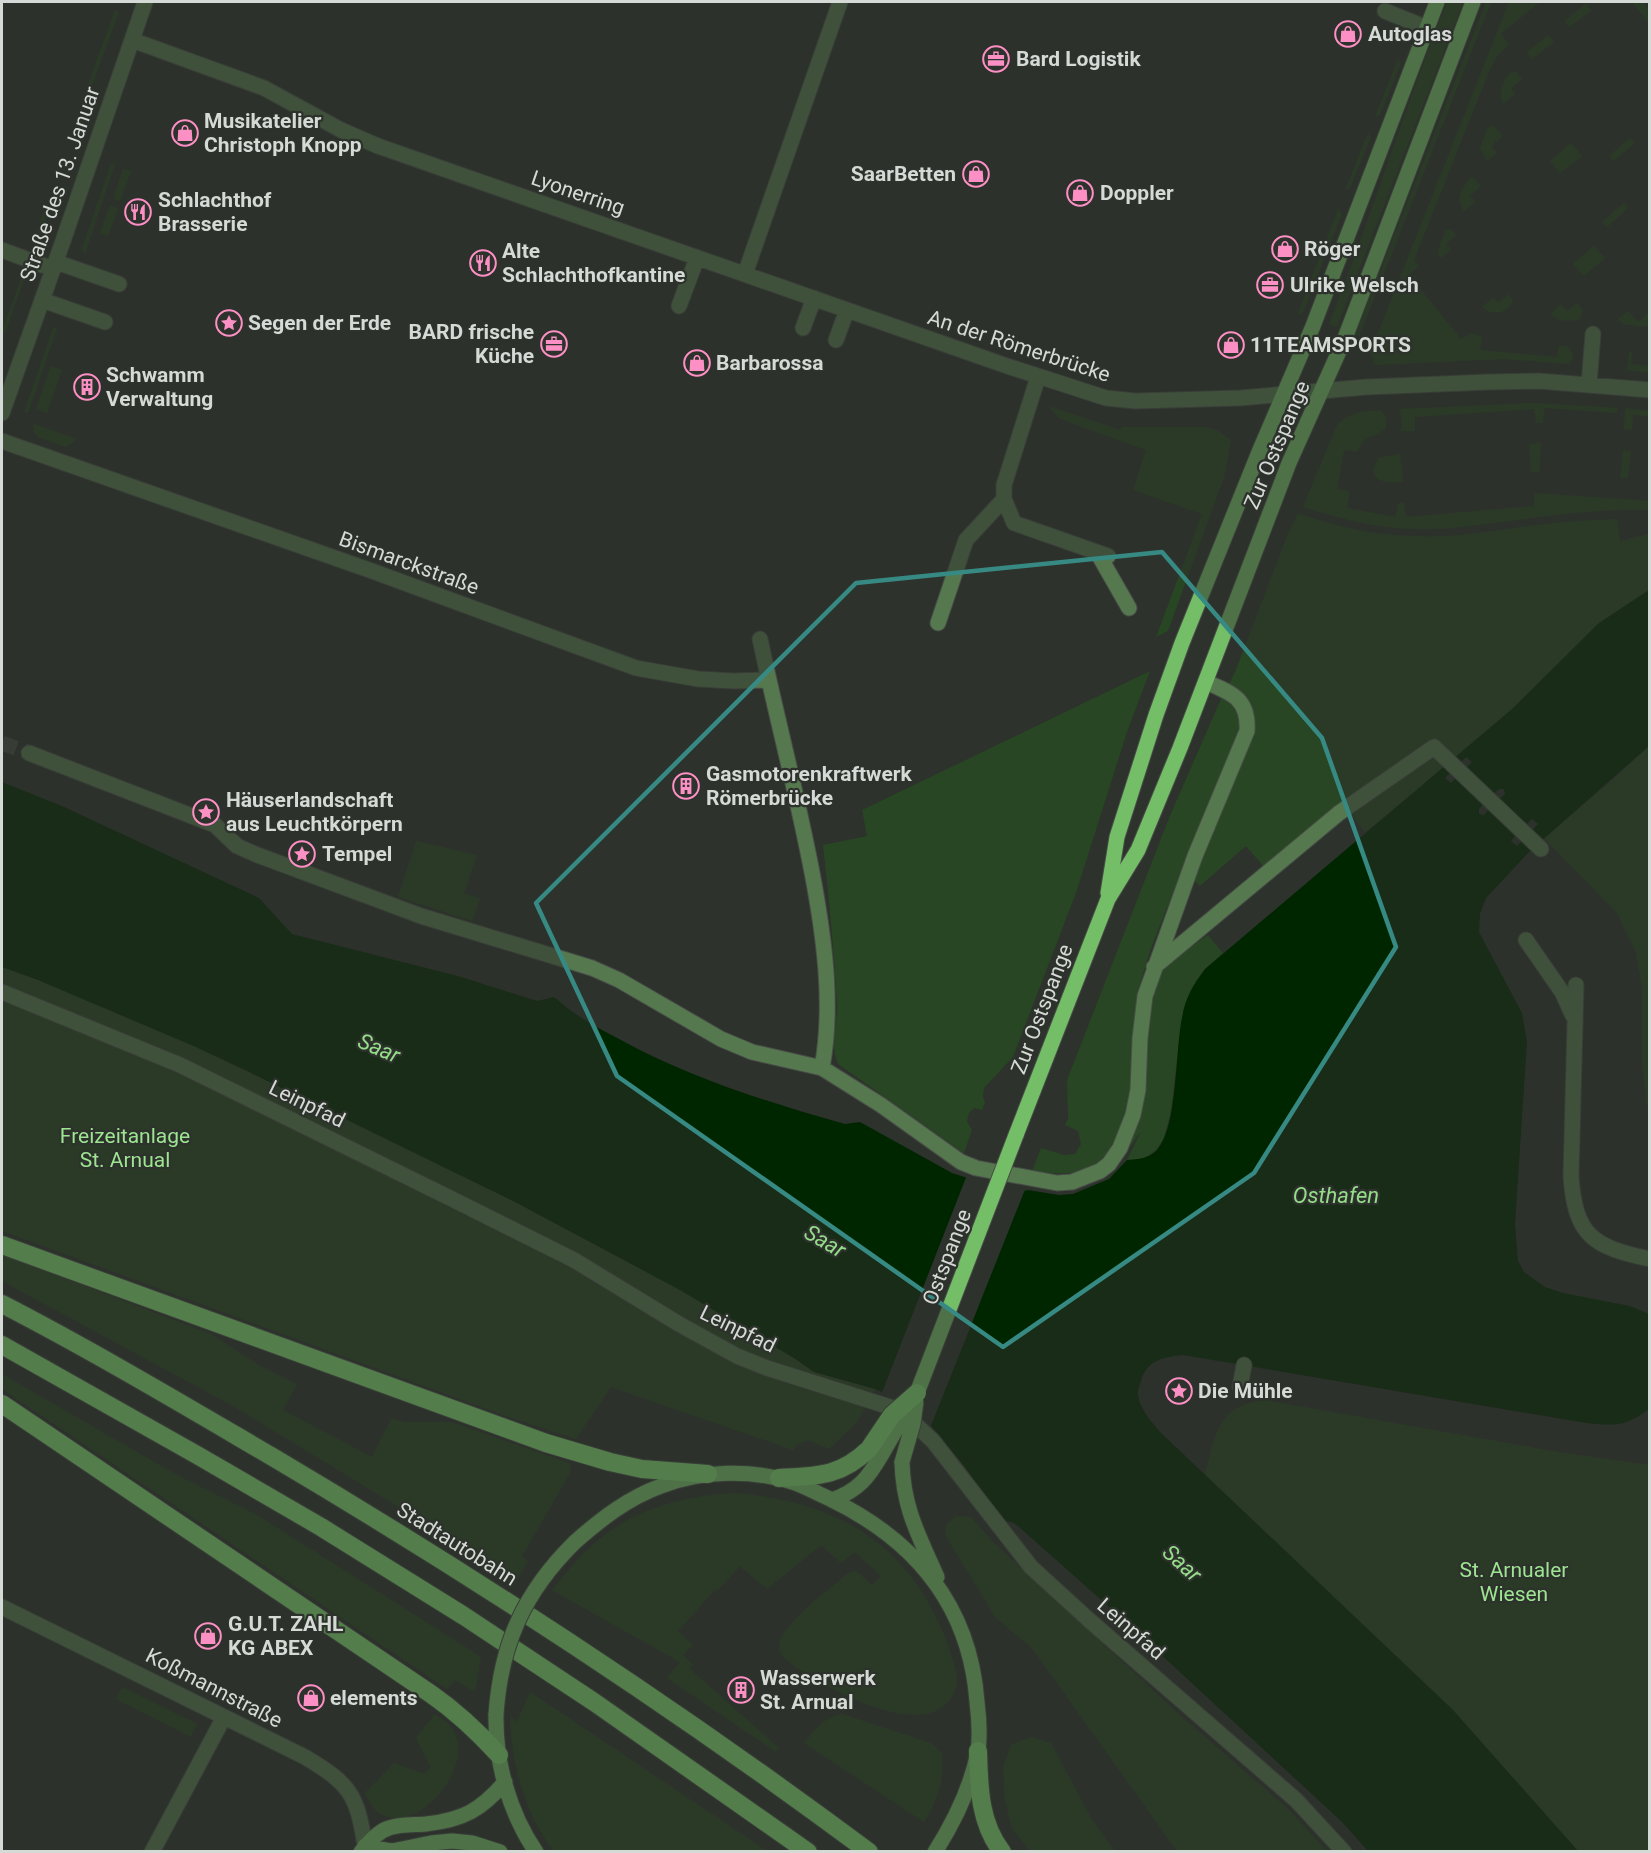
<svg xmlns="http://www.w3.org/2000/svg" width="1651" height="1853" viewBox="0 0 1651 1853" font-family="Roboto,sans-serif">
	<rect width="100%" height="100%" fill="#2d322c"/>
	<path fill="#284623" d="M1447 2H1463L1337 327 1329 324C1371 217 1405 108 1447 2Z
		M1486 2H1491L1359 337 1357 335 1358 328Z
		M1509 2H1540L1501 33 1509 45 1497 56 1490 69 1414 260 1419 266 1409 275 1461 339 1471 333 1482 337 1480 350 1557 357 1559 346H1567L1572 353 1573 359 1569 364 1505 359 1375 365 1370 353Z
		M1632 2H1643L1649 9V23Z
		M1586 3 1591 11 1569 27 1565 21Z
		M115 10 119 12 83 110 79 109Z
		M1548 35 1554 42 1532 59 1527 52Z
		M1398 59 1401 63 1380 115 1375 117Z
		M1511 72H1516L1522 79 1511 88 1515 94 1504 103C1497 94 1503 80 1511 72Z
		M1491 126 1495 127 1503 136 1491 146 1497 153 1487 161 1480 148 1487 129Z
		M1368 133 1371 137 1350 188 1345 190Z
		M1630 138 1635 143 1613 161 1609 156Z
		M1571 143 1582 156 1560 173 1550 161Z
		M115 163 85 254 82 249 111 164Z
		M123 169 131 171 120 201 113 199Z
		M1470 178H1474L1481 186 1470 196 1475 202 1464 211C1455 199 1462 189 1470 178Z
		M1624 203 1628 208 1607 227 1602 222Z
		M46 204 50 206 36 247H32Z
		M110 205 118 208 108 236 100 233Z
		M1338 209 1342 214 1302 315 1298 313Z
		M1450 229 1456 235 1446 244 1451 250 1440 258 1438 250 1445 231Z
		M1594 246 1605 258 1584 276 1573 264Z
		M23 273 26 274 5 333 2 332Z
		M1509 294 1513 302C1506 313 1493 317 1482 307L1493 298 1498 303Z
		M1577 303 1583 310 1580 319C1570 322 1557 322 1550 314L1561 305 1567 311Z
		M1628 311 1638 322 1649 313V325L1644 327 1623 324 1618 319Z
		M58 326 28 413 24 412 53 329Z
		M1629 352H1632L1631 364 1649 366V373L1627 370Z
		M51 366 62 370 47 413 36 409Z
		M1534 403 1617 408V413L1544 408 1543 423H1536L1534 409 1415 417V431H1400L1402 424 1400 409Z
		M1048 406 1120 430 1122 427H1204L1217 430 1231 440 1224 477 1168 631 1156 637 1202 514 1133 490 1146 450 1060 419Z
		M1625 408 1649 411V416L1633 415 1632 430 1624 429Z
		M1381 410 1386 417V428C1374 440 1364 433 1357 452L1344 450 1337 489 1350 491 1347 508 1395 517 1398 503H1404L1406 517 1534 506V493L1649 501V510C1605 509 1560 514 1517 520 1482 524 1446 531 1411 529 1375 528 1338 518 1303 507L1337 425C1351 412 1363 411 1381 410Z
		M34 424 77 439 66 447 38 437 33 431Z
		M1541 443 1539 472H1531L1529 444Z
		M1623 450 1631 451 1628 478H1620Z
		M1400 454 1403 482C1391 482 1375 485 1373 469L1379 458Z
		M1298 513C1334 526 1372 535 1410 536 1461 539 1511 527 1562 522 1580 521 1599 520 1617 519L1620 541 1649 534V590L1599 623 1512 709 1431 780 1365 832 1350 812 1443 749 1342 802 1263 866 1246 846 1200 886 1183 869C1167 909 1147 951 1138 994 1136 1004 1136 1015 1136 1025 1133 1061 1133 1095 1120 1129 1102 1175 1077 1177 1032 1171L1041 1148 1064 1155 1075 1154 1081 1144 1078 1131 1065 1125 1068 1118 1067 1080 1169 818 1220 701 1235 672 1288 534Z
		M1150 671 1127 732 1076 893 1013 1057 984 1088 983 1096 985 1103 982 1110 974 1108 969 1113 967 1121 972 1130 964 1153 838 1064C829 1043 838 1025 837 1004 834 951 829 898 823 845L867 836 862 810Z
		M1649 746V1119L1642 1065V987L1636 952 1617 913 1544 838 1616 777Z
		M416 841 477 855 464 893 480 899 472 921 398 897Z
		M1208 935 1223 953 1205 969 1182 1017 1171 1111 1164 1138 1156 1150 1144 1159 1127 1160 1141 1131 1127 1151 1140 1117 1146 1038 1153 994 1159 974 1171 961Z
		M2 967 38 980 196 1047 249 1072 517 1203 680 1290 794 1358 814 1372 875 1389 857 1422 829 1449 808 1440 796 1445 793 1450 611 1387 576 1439 500 1414 2 1231Z
		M2 1255 211 1334 257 1364 297 1384 283 1410 372 1457 391 1419 406 1422H452L571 1464 569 1475 522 1556 528 1561 517 1579 233 1406 2 1281Z
		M2 1374 175 1474 257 1515 481 1657 475 1692 455 1680 447 1689 2 1389Z
		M1265 1400 1558 1452 1649 1465V1851H1578L1453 1710 1205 1475C1216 1435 1216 1406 1265 1400Z
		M735 1493C833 1502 905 1539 944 1635 949 1648 960 1675 956 1688 934 1751 821 1686 789 1662 784 1658 779 1654 779 1647 778 1627 834 1585 850 1572L856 1571 872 1585 881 1576 855 1552 841 1563 821 1545 767 1589 740 1566 719 1589 714 1591 678 1631 693 1645 683 1655 693 1665 690 1669 779 1748 776 1752 667 1678 680 1662 552 1590C563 1577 574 1562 586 1551 627 1511 679 1496 735 1493Z
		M956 1516 971 1517 994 1543 1181 1716 1287 1808 1327 1851H1177L1032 1648 996 1618 945 1535 947 1524Z
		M122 1687 197 1724 191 1737 116 1699Z
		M530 1692 767 1851H554C525 1816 511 1760 510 1716L517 1722Z
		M435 1714C440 1718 446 1721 450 1725 481 1764 415 1840 378 1812 372 1808 369 1800 365 1793L394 1763 424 1774 431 1767 416 1738Z
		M842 1714 931 1743 942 1753C944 1780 938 1800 924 1822L804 1743C816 1729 823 1718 842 1714Z
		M1031 1737 1051 1743 1091 1818 1115 1851H1030L1012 1829 1005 1800 1003 1767 1011 1745Z"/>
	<path fill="#002600" d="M1649 590V746L1530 851 1486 898 1480 914 1479 932 1522 1013 1527 1042 1515 1224 1518 1261 1524 1272 1545 1287 1563 1293 1630 1306 1649 1314V1409C1625 1427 1615 1426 1586 1423L1183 1355C1164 1357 1147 1360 1141 1381 1140 1385 1137 1390 1138 1395 1140 1409 1151 1421 1160 1432L1453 1710 1578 1851H1368L1342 1822 1116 1613 1019 1527 1012 1522 1004 1521 961 1462 927 1421 902 1401 875 1389 814 1372 794 1358 680 1290 517 1203 249 1072 196 1047 38 980 2 967V782L62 806 259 898 292 934 458 976 537 1001 554 997C576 1016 594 1026 619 1039 690 1078 767 1102 845 1124L860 1122 952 1173 996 1187 1020 1192 1028 1190 1059 1195 1073 1194 1109 1179 1127 1160C1139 1159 1148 1159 1157 1150 1178 1126 1175 1051 1182 1018 1185 998 1193 985 1205 969L1512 709 1599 623Z"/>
	<path fill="#2d322c" d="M1466 757 1472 762 1465 769 1492 795 1499 789H1504L1505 794 1498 800 1525 826 1532 819 1538 824 1517 846 1511 841 1517 834 1490 808 1484 815 1479 814V809L1485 803 1457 777 1451 783 1445 778Z
		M967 1175 996 1184 1020 1189 1026 1187 930 1428 900 1403 881 1395Z"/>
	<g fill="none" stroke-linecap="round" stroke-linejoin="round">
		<path stroke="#464b46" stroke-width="15" stroke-dasharray="15 8" stroke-linecap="butt" d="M2 743 29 753"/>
		<g stroke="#484d47" stroke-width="17">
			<path id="minor" d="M1385 11 1427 28
				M132 40 264 88 341 130 378 146 1007 366 1106 398 1135 401 1240 398 1367 387 1489 382 1539 381 1650 390
				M2 250 53 269
				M56 262 119 284
				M745 274 840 2
				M42 300 105 322
				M679 306 697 258
				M803 328 814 298
				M836 340 847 310
				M1038 377 1004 485V499L1014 523 1108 556
				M1589 384 1593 334
				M2 413 63 241 145 2
				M2 441 372 571 636 668 698 679 734 681 768 680
				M1097 552 1129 608
				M938 623 966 540 1004 499
				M760 639C777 720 799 801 814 883 825 944 833 1007 822 1068
				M29 753 215 825 237 846 255 854 421 916 592 968 619 980 721 1039 752 1052 822 1068 881 1105 961 1162 976 1168 1057 1183 1072 1182 1100 1171 1109 1164 1120 1148 1133 1115 1138 1090 1140 1038 1145 996 1195 856 1247 731C1249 699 1232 693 1206 682
				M1526 940 1562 992 1573 1016
				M1154 967 1339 813 1434 747 1541 849
				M1576 985 1571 1176C1575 1236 1593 1247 1650 1259
				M2 992 180 1065 452 1199 574 1260 679 1324 737 1356 767 1368 893 1408 917 1426 933 1441 1031 1567 1089 1620 1296 1800 1344 1852
				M1240 1387 1244 1365
				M2 1607 305 1757C350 1784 357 1794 365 1846
				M152 1852 224 1717"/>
		</g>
		<g stroke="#484d47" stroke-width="17">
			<path id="major" d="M1108 893 1117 837 1156 715 1182 643 1259 452 1313 326 1437 2
				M1016 1135 1108 899 1138 850 1180 748 1289 463 1345 338 1473 2
				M902 1462C903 1508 919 1536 937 1577
				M832 1500C859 1490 868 1478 882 1454
				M575 1542C601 1519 628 1498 661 1486 702 1470 753 1469 795 1483 806 1487 817 1493 828 1498 914 1539 970 1605 977 1702 979 1718 980 1736 978 1752 971 1787 954 1822 935 1852
				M496 1714C495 1762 509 1812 536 1852
				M365 1846 392 1851 431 1843 452 1841 472 1843 500 1852
				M361 1852C368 1843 378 1831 389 1828 400 1824 414 1825 426 1824 463 1820 481 1810 505 1782"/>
		</g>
		<g stroke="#484d47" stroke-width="20">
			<path id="highway" d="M2 1245 546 1443 610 1462 642 1469 708 1474
				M2 1304C93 1351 182 1404 271 1456 477 1578 677 1709 869 1852
				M2 1345 197 1455 321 1527 464 1616 594 1702 808 1852
				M2 1404 431 1694C457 1712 478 1732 499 1755
				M779 1478C817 1476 840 1477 869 1449
				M978 1751C979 1786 979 1822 1002 1852"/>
		</g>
		<use href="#minor" stroke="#55784f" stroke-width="15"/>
		<use href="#major" stroke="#75be68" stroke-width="15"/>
		<use href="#highway" stroke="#81da72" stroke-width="18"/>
		<g stroke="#484d47" stroke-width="17" stroke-linecap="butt">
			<path id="major-bridge" d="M882 1454 917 1393 1016 1135
				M902 1462 913 1424 916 1402
				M496 1714C501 1644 524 1592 575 1542"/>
		</g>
		<g stroke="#484d47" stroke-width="20" stroke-linecap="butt">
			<path id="highway-bridge" d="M869 1449 892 1415 917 1393"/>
		</g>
		<use href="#major-bridge" stroke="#75be68" stroke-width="15"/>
		<use href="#highway-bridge" stroke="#81da72" stroke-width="18"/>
	</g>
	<path d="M0 0H1651V1853H0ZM1162 552 1322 738 1396 947 1254 1173 1003 1347 617 1076 536 903 856 583Z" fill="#2d322c" fill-opacity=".55" fill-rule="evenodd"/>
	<path fill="none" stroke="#378a83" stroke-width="4.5" stroke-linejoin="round" d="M1162 552 1322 738 1396 947 1254 1173 1003 1347 617 1076 536 903 856 583Z"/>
	<defs>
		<g id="shop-ring" transform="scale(1.35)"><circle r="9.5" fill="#2d322c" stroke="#fc8fc3" stroke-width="1.5"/><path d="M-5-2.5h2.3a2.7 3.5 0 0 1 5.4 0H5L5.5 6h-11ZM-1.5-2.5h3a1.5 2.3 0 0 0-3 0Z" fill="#fc8fc3"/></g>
		<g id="office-ring" transform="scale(1.35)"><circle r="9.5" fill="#2d322c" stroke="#fc8fc3" stroke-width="1.5"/><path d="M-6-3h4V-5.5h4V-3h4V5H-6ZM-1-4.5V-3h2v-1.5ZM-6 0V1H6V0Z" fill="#fc8fc3"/></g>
		<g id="restaurant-ring" transform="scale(1.35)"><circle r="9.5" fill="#2d322c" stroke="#fc8fc3" stroke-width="1.5"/><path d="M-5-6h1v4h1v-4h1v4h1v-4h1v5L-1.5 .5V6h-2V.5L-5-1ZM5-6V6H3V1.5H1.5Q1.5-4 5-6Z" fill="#fc8fc3"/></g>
		<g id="sight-ring" transform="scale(1.35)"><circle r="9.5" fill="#2d322c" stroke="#fc8fc3" stroke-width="1.5"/><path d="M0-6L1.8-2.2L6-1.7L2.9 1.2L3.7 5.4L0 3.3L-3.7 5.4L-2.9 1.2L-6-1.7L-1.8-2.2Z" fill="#fc8fc3"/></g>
		<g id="building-ring" transform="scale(1.35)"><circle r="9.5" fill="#2d322c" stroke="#fc8fc3" stroke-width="1.5"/><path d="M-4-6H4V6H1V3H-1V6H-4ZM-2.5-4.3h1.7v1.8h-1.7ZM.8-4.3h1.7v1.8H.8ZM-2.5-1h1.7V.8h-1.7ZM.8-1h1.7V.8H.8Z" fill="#fc8fc3"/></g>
	</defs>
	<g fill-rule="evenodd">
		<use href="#shop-ring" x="1348" y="34"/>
		<use href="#office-ring" x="996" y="59"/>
		<use href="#shop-ring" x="185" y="133"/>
		<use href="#shop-ring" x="976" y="174"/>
		<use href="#shop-ring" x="1080" y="193"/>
		<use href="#restaurant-ring" x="138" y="212"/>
		<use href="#shop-ring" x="1285" y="249"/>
		<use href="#restaurant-ring" x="483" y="263"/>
		<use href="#office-ring" x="1270" y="285"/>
		<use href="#sight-ring" x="229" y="323"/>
		<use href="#office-ring" x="554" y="344"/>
		<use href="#shop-ring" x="1231" y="345"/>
		<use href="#shop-ring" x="697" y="363"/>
		<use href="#building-ring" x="87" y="387"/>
		<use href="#building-ring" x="686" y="786"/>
		<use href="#sight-ring" x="206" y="812"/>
		<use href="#sight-ring" x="302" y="854"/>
		<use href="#sight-ring" x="1179" y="1391"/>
		<use href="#shop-ring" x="208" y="1636"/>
		<use href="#building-ring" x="741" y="1690"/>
		<use href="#shop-ring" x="311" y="1698"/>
	</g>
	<g text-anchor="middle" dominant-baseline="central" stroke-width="4.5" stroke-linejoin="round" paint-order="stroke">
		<g font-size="21" font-weight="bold" fill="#d6dad6" stroke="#2d322c" text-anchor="start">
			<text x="1368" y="34">Autoglas</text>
			<text x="1016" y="59">Bard Logistik</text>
			<text x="204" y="121">Musikatelier<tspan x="204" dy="24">Christoph Knopp</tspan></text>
			<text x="956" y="174" text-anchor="end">SaarBetten</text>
			<text x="1100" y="193">Doppler</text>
			<text x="158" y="200">Schlachthof<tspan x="158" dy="24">Brasserie</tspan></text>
			<text x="1304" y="249">Röger</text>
			<text x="502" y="251">Alte<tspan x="502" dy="24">Schlachthofkantine</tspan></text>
			<text x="1290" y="285">Ulrike Welsch</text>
			<text x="248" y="323">Segen der Erde</text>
			<text x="534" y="332" text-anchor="end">BARD frische<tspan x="534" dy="24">Küche</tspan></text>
			<text x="1250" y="345">11TEAMSPORTS</text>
			<text x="716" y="363">Barbarossa</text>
			<text x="106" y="375">Schwamm<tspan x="106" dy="24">Verwaltung</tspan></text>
			<text x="706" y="774">Gasmotorenkraftwerk<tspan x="706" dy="24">Römerbrücke</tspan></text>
			<text x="226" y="800">Häuserlandschaft<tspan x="226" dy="24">aus Leuchtkörpern</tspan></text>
			<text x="322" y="854">Tempel</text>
			<text x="1198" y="1391">Die Mühle</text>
			<text x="228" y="1624">G.U.T. ZAHL<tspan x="228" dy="24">KG ABEX</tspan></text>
			<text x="760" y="1678">Wasserwerk<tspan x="760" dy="24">St. Arnual</tspan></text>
			<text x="330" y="1698">elements</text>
		</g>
		<g font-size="21" fill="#d6dad6" stroke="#2d322c">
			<text transform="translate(60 184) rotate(-71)">Straße des 13. Januar</text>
			<text transform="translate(578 193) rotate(19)">Lyonerring</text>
			<text transform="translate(1019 346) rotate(18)">An der Römerbrücke</text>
			<text transform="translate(1277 445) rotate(-67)">Zur Ostspange</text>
			<text transform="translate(409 563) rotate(20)">Bismarckstraße</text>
			<text transform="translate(1042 1009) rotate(-69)">Zur Ostspange</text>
			<text transform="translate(307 1104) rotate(26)">Leinpfad</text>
			<text transform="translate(947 1257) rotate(-69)">Ostspange</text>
			<text transform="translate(738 1329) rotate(26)">Leinpfad</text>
			<text transform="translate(457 1544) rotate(32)">Stadtautobahn</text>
			<text transform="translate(1131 1629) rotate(41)">Leinpfad</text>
			<text transform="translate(214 1688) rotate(27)">Koßmannstraße</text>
		</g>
		<g font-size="21" fill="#9de591" stroke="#2d322c">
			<text x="125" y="1136">Freizeitanlage<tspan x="125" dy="24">St. Arnual</tspan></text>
			<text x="1514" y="1570">St. Arnualer<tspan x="1514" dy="24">Wiesen</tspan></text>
		</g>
		<g font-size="22" font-style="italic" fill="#95dd89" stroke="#2d322c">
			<text transform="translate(379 1048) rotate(23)">Saar</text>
			<text x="1336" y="1195">Osthafen</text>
			<text transform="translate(825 1241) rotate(30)">Saar</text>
			<text transform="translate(1182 1563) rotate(42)">Saar</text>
		</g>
	</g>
	<rect width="1651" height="1853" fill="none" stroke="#d6dad6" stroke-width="6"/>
</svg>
